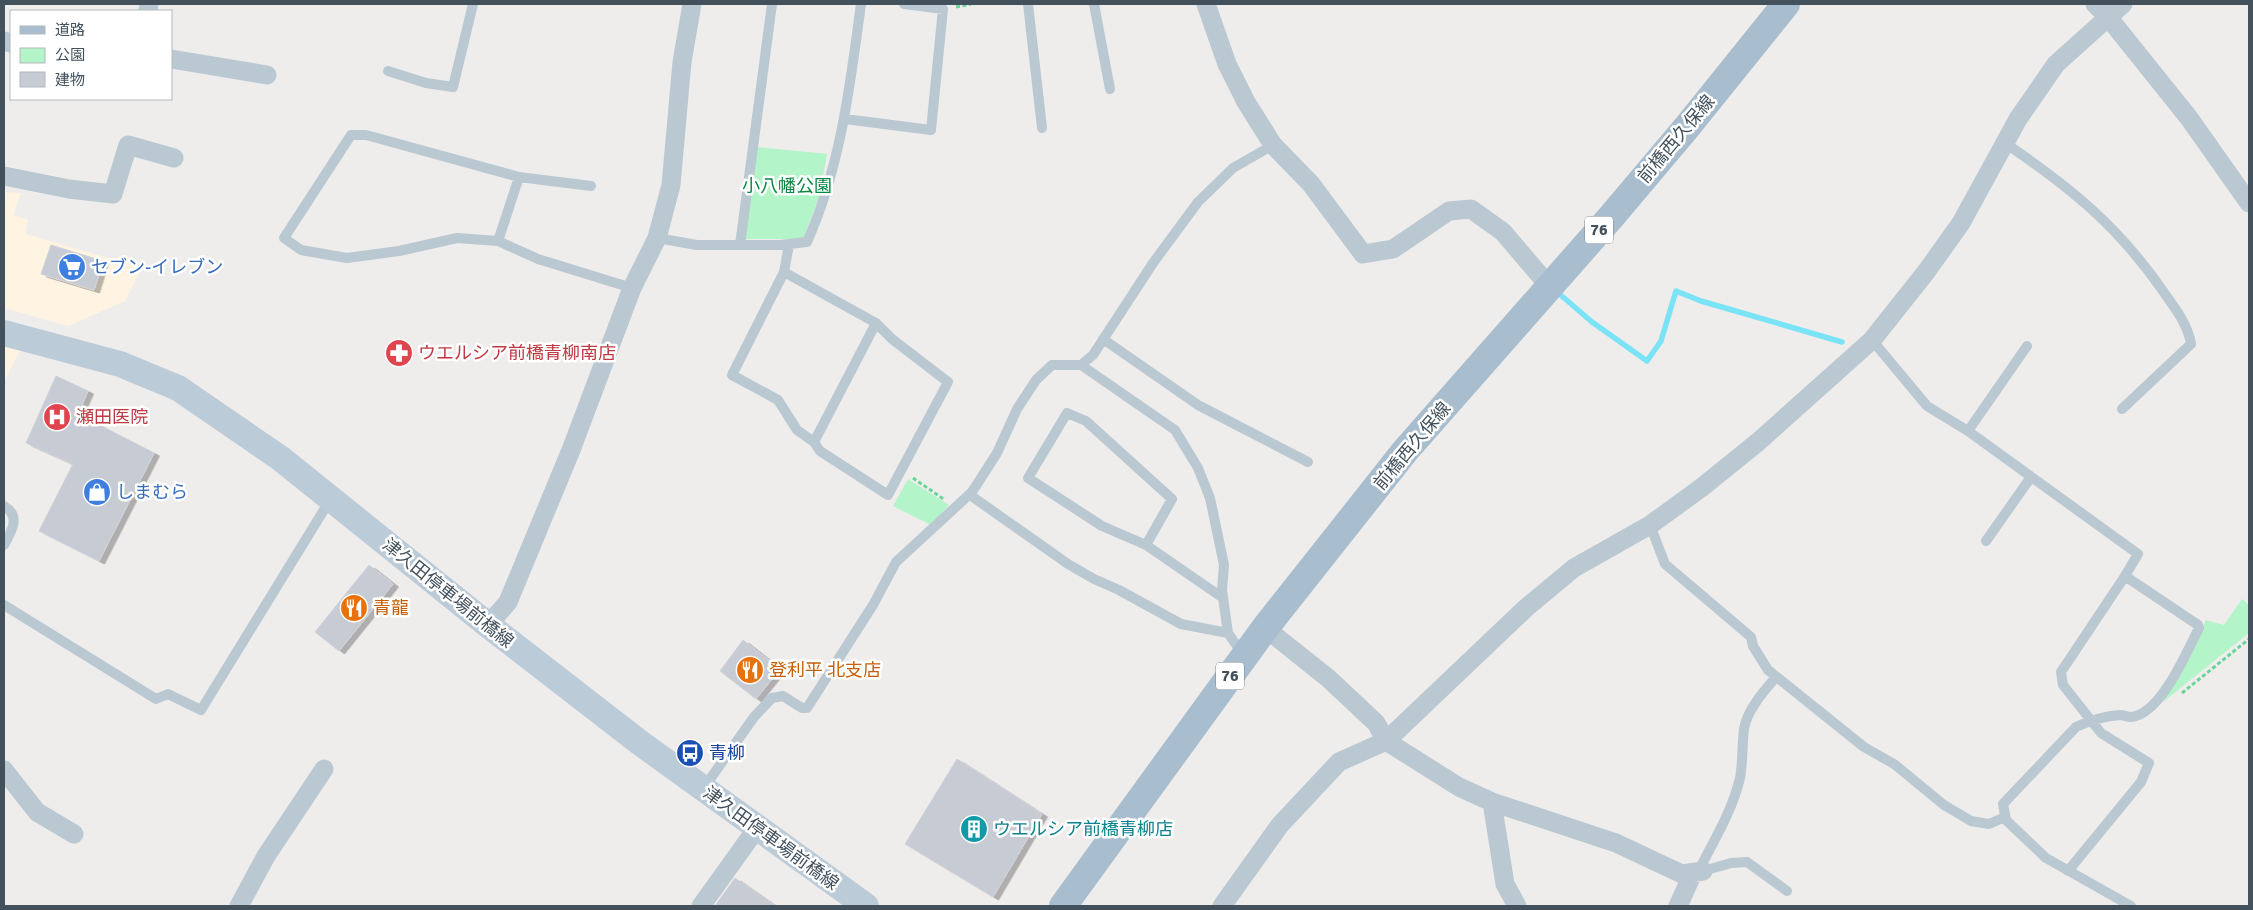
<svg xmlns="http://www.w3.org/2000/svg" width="2253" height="910" viewBox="0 0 2253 910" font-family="Signika,'Noto Sans JP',sans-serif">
	<defs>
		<filter id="shadow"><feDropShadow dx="5.5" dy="3" stdDeviation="0" flood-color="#0004"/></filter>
	</defs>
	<rect width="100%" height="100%" fill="#efecec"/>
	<path fill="#fef4e1" d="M4 192 21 193 13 215 28 220 26 234 142 268 125 301 68 326 4 308Z
		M4 347 20 351 4 382Z"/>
	<path fill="#b3f4c9" d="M757 147 827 154 820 194 803 239H745Z
		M908 479 949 505 931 525 893 506Z
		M2242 599 2249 605V633L2163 702 2206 620 2224 625Z"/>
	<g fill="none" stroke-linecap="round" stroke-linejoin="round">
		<path stroke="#7be3f6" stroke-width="5.5" d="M1556 291 1592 322 1647 361 1661 341 1676 291 1701 301 1842 342"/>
	</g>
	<path fill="#c7cbd3" stroke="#cfd2d9" filter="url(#shadow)" d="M51 245 103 261 94 290 41 274Z
		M56 376 88 391 78 414 154 453 99 561 39 531 73 464 26 443Z
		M369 565 393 584 339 651 315 632Z
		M743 640 780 669 756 699 720 671Z
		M957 759 1042 814 993 897 905 844Z
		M735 878 775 906H715Z"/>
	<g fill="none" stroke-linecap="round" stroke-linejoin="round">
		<path stroke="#67d599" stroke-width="3" stroke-dasharray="4 2.5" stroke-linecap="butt" d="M956 7 971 4
			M913 478 945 500
			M2182 693 2249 639"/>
		<path stroke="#bac8d1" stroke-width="10" d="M1028 4 1042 128
			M1094 4 1110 89
			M388 71 426 83 453 87 473 4
			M845 119 931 130 943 9 904 4
			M2005 143C2070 187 2118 226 2163 291 2175 309 2187 322 2191 344L2122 409
			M591 186 519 177 366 135H351L284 238 301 250 347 258 399 251 457 238 498 241 538 259 632 288
			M657 238 697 245H780L807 242C841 166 850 85 861 4
			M498 241 519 177
			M740 245 772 4
			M784 272 732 375 778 400 797 430 814 442 820 451 888 495 948 382 892 339 876 323 784 272 789 245
			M1103 339 1198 405 1308 462
			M1872 340 1927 406 1968 431 2138 554 2125 576 2061 672 2063 685 2101 733 2149 763 2141 782 2068 871
			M1081 365 1175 430 1198 468 1210 498 1224 565 1222 590 1228 633 1244 656
			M1968 431 2027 346
			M814 442 876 323
			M970 495 1068 564 1094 579 1119 590 1181 624 1228 633
			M4 506C21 516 12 531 4 545
			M1650 525 1665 564 1751 637 1753 646 1768 670 1864 747 1894 764 1944 805 1971 821 1989 824 2005 817
			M1986 541 2031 477
			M1146 545 1172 499 1086 421 1067 413 1028 478 1102 526 1146 545 1223 598
			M2125 576 2198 625 2199 628C2186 653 2161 714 2131 717 2127 717 2123 715 2120 715 2105 716 2089 721 2076 727L2003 804 2006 820 2046 858 2131 906
			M4 605 156 699 168 694 201 710 330 500
			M703 789 754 717 772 698 783 696 802 708H807L873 605 896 562 972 492 997 453 1017 409 1036 380 1052 365H1081L1093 355 1153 263 1198 202 1233 168 1273 145
			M1703 871 1731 863 1747 862 1787 891
			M1698 872C1713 842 1732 812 1740 778 1743 762 1742 745 1744 729 1747 710 1764 691 1776 677"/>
		<path stroke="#bac8d1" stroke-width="19" d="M1206 4 1227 64 1246 102 1273 145 1311 184 1363 254 1393 249 1449 211 1471 209 1503 232 1549 286
			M2095 4 2108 17 2189 118 2249 203
			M148 11 149 4
			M4 41 11 43
			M171 59 267 75
			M4 176 69 189 113 194 128 145 174 158
			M488 625 508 602 571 450 632 288 657 238 671 185 682 62 692 4
			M1265 628 1328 678 1376 723 1386 741 1459 787 1492 802 1505 884 1517 906
			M4 770 37 812 74 834
			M1492 802 1616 843 1682 874 1703 871
			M239 906 266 856 324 769
			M701 906 757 828
			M1222 906 1280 825 1339 762 1386 741 1527 607 1574 568 1650 525 1701 488 1758 442 1872 340 1926 272 1961 223 2018 119 2056 64 2123 4
			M1678 906 1693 873"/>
		<path stroke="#bccbd8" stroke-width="26" d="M4 333 120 364 178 388 280 458 488 625 639 742 866 906"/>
		<path stroke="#a8becf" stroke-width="28" d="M1063 906 1265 628 1405 451 1611 217 1687 127 1786 4"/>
	</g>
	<defs>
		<g id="supermarket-disc" transform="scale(1.4375)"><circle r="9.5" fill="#3f7fe0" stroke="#fff"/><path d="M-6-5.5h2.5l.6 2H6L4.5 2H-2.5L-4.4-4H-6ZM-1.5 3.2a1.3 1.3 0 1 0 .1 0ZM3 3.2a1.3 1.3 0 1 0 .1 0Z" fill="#fff"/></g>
		<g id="pharmacy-disc" transform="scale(1.4375)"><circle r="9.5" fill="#e0444e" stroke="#fff"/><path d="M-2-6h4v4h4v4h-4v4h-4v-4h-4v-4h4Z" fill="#fff"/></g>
		<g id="hospital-disc" transform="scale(1.4375)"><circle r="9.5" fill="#e0444e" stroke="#fff"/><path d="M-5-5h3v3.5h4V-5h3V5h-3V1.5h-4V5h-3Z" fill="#fff"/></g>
		<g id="shop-disc" transform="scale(1.4375)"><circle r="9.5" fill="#3f7fe0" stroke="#fff"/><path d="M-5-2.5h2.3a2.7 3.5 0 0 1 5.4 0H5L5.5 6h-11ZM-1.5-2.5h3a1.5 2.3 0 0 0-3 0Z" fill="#fff"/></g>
		<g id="restaurant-disc" transform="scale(1.4375)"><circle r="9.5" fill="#e8710a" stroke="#fff"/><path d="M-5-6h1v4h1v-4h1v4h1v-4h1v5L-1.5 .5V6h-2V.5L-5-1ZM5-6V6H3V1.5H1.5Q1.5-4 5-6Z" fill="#fff"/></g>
		<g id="bus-disc" transform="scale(1.4375)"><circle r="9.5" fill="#1a4fb4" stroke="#fff"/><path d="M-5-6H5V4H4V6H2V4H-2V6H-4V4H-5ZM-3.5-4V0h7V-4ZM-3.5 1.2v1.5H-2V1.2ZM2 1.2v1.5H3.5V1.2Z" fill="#fff"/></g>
		<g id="building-disc" transform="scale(1.4375)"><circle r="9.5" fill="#0f9aa8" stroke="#fff"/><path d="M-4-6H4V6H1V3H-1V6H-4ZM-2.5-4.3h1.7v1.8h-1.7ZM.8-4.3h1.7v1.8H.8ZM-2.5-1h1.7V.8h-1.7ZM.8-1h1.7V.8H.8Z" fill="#fff"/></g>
	</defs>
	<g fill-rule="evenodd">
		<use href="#supermarket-disc" x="72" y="267"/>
		<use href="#pharmacy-disc" x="399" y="353"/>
		<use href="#hospital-disc" x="57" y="417"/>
		<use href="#shop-disc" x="97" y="492"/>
		<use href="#restaurant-disc" x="354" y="608"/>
		<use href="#restaurant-disc" x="750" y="670"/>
		<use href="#bus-disc" x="690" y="753"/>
		<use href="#building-disc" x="974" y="829"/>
	</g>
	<g text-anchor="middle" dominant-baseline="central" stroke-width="5" stroke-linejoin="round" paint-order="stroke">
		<g fill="#fff" stroke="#7b858d" stroke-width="1">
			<rect x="1585" y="216.5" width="28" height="27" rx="4"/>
			<rect x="1216" y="662.5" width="28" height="27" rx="4"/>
		</g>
		<g font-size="16" font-weight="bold" fill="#42515c">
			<text x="1599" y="230">76</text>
			<text x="1230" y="676">76</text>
		</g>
		<g font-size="18" fill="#42515c" stroke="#fff">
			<text transform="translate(1676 139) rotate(-50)">前橋西久保線</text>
			<text transform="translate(1412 446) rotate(-50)">前橋西久保線</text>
			<text transform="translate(448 593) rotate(39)">津久田停車場前橋線</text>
			<text transform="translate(771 838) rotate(36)">津久田停車場前橋線</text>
		</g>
		<g font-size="18" fill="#0b8542" stroke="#fff">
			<text x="787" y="186">小八幡公園</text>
		</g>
		<g font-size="18" fill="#366cbe" stroke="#fff" text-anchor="start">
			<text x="91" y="267">セブン-イレブン</text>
			<text x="116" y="492">しまむら</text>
		</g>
		<g font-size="18" fill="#be3a42" stroke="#fff" text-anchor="start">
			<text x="418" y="353">ウエルシア前橋青柳南店</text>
			<text x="76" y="417">瀬田医院</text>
		</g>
		<g font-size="18" fill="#c56008" stroke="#fff" text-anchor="start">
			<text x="373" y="608">青龍</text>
			<text x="769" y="670">登利平 北支店</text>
		</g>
		<g font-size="18" fill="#164399" stroke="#fff" text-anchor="start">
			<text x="709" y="753">青柳</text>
		</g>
		<g font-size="18" fill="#0d838f" stroke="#fff" text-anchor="start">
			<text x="993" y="829">ウエルシア前橋青柳店</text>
		</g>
	</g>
	<rect width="2253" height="910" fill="none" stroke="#42515c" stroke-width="10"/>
	<rect x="10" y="10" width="162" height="90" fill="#ffffff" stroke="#b3b9be"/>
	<rect x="20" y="26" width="25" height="8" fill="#a8becf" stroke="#b3b9be"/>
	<text x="55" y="35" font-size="15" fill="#42515c">道路</text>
	<rect x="20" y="48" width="25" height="15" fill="#b3f4c9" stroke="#b3b9be"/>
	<text x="55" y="60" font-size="15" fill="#42515c">公園</text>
	<rect x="20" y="72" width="25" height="15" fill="#c7cbd3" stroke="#b3b9be"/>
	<text x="55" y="85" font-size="15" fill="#42515c">建物</text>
</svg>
